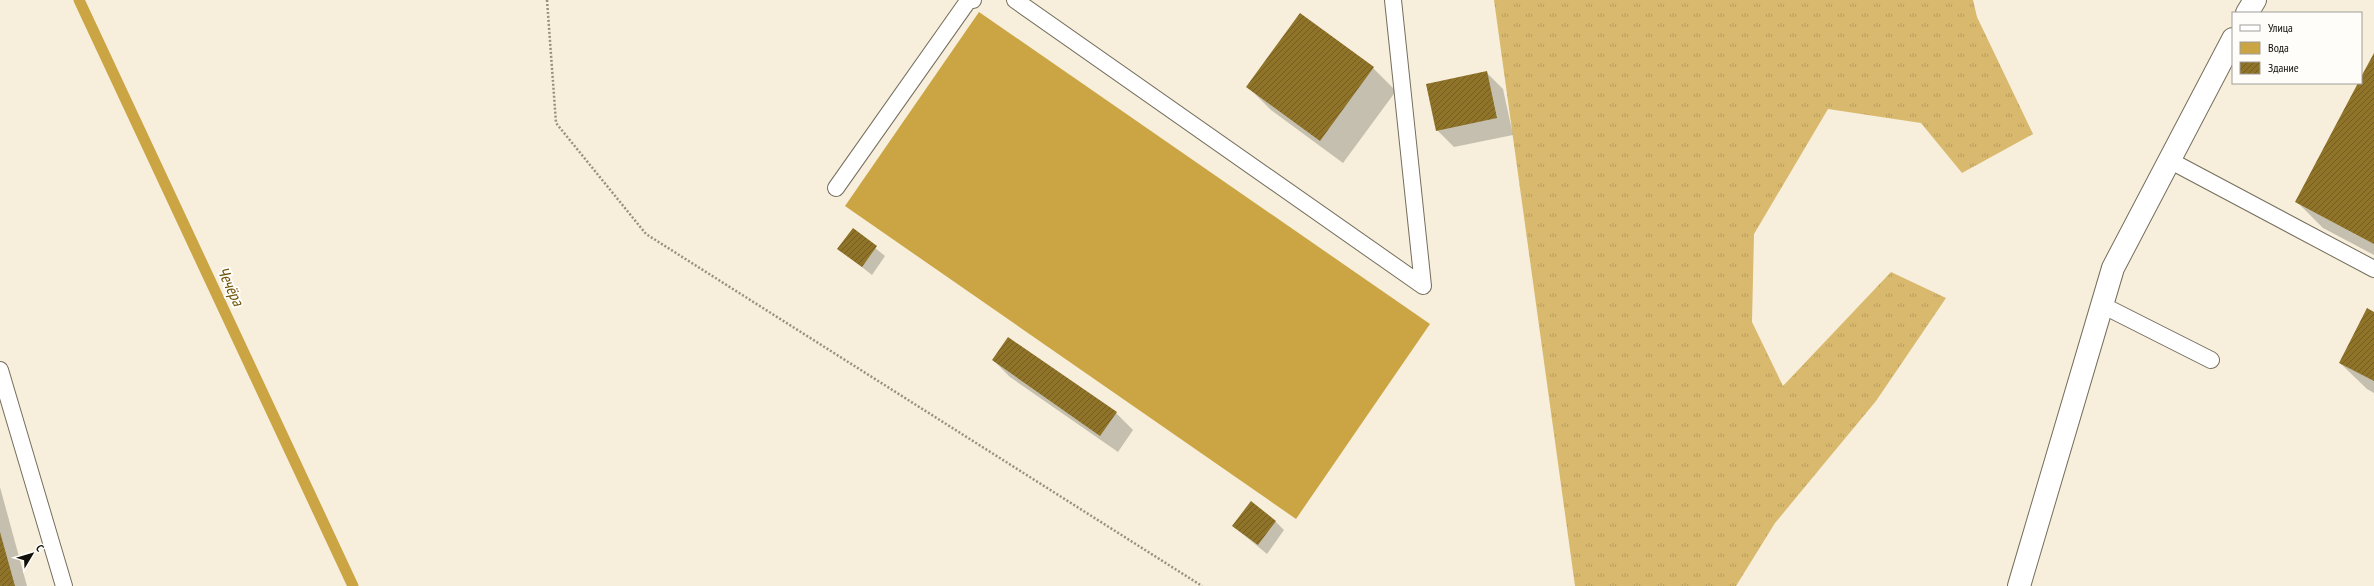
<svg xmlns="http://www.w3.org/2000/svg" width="2374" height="586" viewBox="0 0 2374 586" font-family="'PT Sans Narrow',sans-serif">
	<defs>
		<pattern id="grass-tufts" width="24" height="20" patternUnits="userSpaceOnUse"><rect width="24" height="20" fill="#d9b96d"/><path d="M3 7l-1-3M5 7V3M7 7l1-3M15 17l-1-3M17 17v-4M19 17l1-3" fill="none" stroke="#b99e5d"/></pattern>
		<pattern id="building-hatch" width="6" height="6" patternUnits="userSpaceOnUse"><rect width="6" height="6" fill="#8f7329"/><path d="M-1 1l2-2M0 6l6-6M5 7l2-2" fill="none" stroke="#735d21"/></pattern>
	</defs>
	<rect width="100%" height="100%" fill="#f7efdb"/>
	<path fill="url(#grass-tufts)" d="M1494 0H1973L1977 17 2033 134 1962 173 1921 123 1828 109 1754 234 1752 322 1783 386 1891 272 1946 298 1876 401 1775 523 1736 586H1575Z"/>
	<path fill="#cba544" d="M979 12 1430 324 1296 519 845 206Z"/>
	<path fill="#0003" d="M2374 55V255L2323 228 2296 201 2359 83H2361Z
		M1373 68 1396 91 1343 163 1271 110 1248 87Z
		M1486 72 1503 89 1513 135 1454 147 1437 130Z
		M853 230 885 256 872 275 839 249Z
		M2374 313V393L2367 389 2340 363Z
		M993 360 1116 413 1133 430 1118 452 1010 377Z
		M0 487 27 586H0Z
		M1275 521 1284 530 1267 554 1233 526Z"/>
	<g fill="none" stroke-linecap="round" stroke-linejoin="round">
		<path stroke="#cba544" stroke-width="11" d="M79 0 353 586"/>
	</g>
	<path fill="url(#building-hatch)" d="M1300 13 1374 67 1320 141 1246 87Z
		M2374 53V244L2295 202 2358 83H2361V77Z
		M1487 71 1497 118 1436 131 1426 84Z
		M853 228 877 246 862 267 837 249Z
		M2367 308 2374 312V381L2339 363Z
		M1008 337 1117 412 1100 436 992 360Z
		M1251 501 1276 521 1258 545 1232 526Z
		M0 532 15 586H0Z"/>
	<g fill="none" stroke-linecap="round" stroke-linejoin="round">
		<g stroke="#756e5d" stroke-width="18">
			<path id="service" d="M1015 0 1423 286 1393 0
				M2169 160 2374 269
				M836 188 968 1 973 0
				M2102 305 2211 360
				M0 370 64 586"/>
		</g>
		<g stroke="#756e5d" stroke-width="24">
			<path id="minor" d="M2247 13 2255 0
				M2019 586 2113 268 2233 39"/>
		</g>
		<path stroke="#969082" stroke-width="2.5" stroke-dasharray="2 2" stroke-linecap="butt" d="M547 0 556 123 646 234 1202 586"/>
		<use href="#service" stroke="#fff" stroke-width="16"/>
		<use href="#minor" stroke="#fff" stroke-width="22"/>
	</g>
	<g text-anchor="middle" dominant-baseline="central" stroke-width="4" stroke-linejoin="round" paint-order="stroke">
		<g font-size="16" font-style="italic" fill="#6d5307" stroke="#fefdf9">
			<text transform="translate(231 286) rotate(65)">Чечёра</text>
		</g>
	</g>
	<rect x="2232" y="12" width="130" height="72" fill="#fefdf9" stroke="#a09e99"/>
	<rect x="2240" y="25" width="20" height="6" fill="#ffffff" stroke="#a09e99"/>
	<text x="2268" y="32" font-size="12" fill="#120f09">Улица</text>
	<rect x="2240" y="42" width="20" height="12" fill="#cba544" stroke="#a09e99"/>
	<text x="2268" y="52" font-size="12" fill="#120f09">Вода</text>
	<rect x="2240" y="62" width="20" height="12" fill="url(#building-hatch)" stroke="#a09e99"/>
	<text x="2268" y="72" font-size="12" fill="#120f09">Здание</text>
	<g transform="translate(32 554) rotate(52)" stroke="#fefdf9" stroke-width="3" paint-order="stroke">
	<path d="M0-3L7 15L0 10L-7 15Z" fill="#120f09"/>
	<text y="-6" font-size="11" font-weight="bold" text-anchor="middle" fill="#120f09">С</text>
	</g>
</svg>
